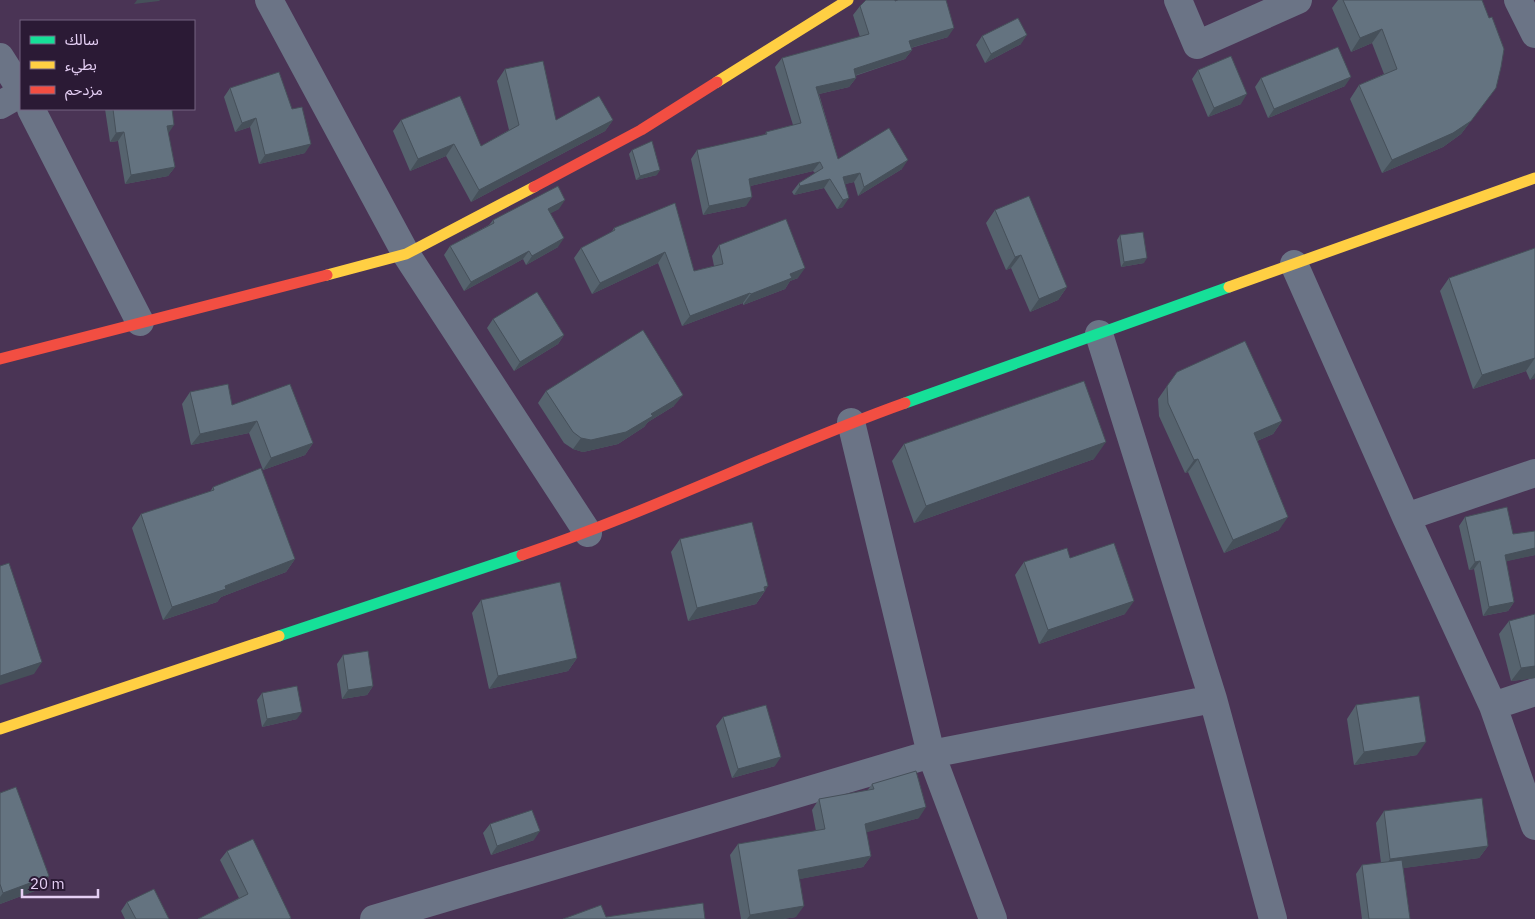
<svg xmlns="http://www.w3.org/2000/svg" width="1535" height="919" viewBox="0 0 1535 919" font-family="'IBM Plex Sans','Noto Sans Arabic',sans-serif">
	<rect width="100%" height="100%" fill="#4a3455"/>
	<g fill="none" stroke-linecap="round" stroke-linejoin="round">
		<path stroke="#6b7486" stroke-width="28" d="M269 0 406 254 588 533
			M1178 0 1197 45 1298 0
			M1518 0 1535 34
			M0 57 21 90
			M0 105 21 93
			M31 109 140 322
			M1294 264 1406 517 1493 706 1535 826
			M1099 334 1213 699 1273 919
			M851 422 931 754 993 919
			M1406 517 1535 473
			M1493 706 1535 692
			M374 919 931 754 1213 699"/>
		<path stroke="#16e098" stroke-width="11" d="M905 403 1229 287
			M279 636 522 555"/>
		<path stroke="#ffcf43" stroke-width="11" d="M717 82 848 0
			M327 275 406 254 534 187
			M1229 287 1535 178
			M0 729 279 636"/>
		<path stroke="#f24e42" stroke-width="11" d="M534 187 641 130 717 82
			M0 359 327 275
			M522 555C653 511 776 449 905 403"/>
	</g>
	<path fill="#56636e" d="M1338 0H1482L1486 101 1461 134 1443 147 1382 173 1350 99 1359 85 1384 74 1372 43 1351 52 1332 8Z
		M860 6 948 37 911 48 912 50 905 59 855 76 856 78 849 87 819 94 838 159 902 169 858 196 854 182 845 184 843 207 837 209 824 188 794 195 792 192 799 183 815 173 813 171 750 186 746 206 703 215 691 159 697 150 765 135 766 132 793 125 775 67 782 58 860 37 853 15Z
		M982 36 1021 44 985 63 976 45Z
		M505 69 556 120H613L605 131 471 202 446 156 410 171 393 131 401 120 481 146 509 130 497 81Z
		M1198 70 1241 104 1208 117 1192 79Z
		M1261 78 1345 86 1268 118 1255 87Z
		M230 88 305 153 259 164 250 127 235 132 224 97Z
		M105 109H172L168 133 175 167 168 176 125 184 118 141 110 142Z
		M632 150 657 175 636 180 629 154Z
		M675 203 694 271 714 266 712 256 719 245 798 278 790 281 785 289 743 305V303L682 326 658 263 592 294 574 258 581 248 611 233 614 228Z
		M559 209 550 213 558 247 526 265 523 259 464 291 444 255 450 246 489 225 493 220Z
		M995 210 1067 287 1058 300 1030 312 1011 268 1006 270 986 223Z
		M1120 235 1144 263 1121 267 1117 240Z
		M1535 248V378L1530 380 1526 371 1473 389 1440 291 1449 278Z
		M493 319 564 335 558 344 514 371 487 328Z
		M1167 386 1282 421 1273 434 1257 441 1279 530 1224 553 1188 472 1185 473 1159 416 1158 399Z
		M546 391 674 406 648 422 644 427 618 444 583 452 573 449 564 443 538 403Z
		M190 392 313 443 305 455 263 470 249 433 191 445 182 404Z
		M904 444 1094 459 914 523 892 461Z
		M213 487 295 559 286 572 221 597 217 602 163 620 132 528 141 514 210 492Z
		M1465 517 1513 534 1535 555 1506 561 1514 602 1508 611 1483 616 1474 569 1469 570 1459 526Z
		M680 539 765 590V591L756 604 688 621 671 552Z
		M1070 558 1125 614 1039 644 1015 575 1024 562Z
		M481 600 577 658 568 671 489 689 472 613Z
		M1509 621 1535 678 1511 681 1499 634Z
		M343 655 373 686 367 695 342 699 337 664Z
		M262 693 297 719 262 727 257 700Z
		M1356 705 1417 755 1354 765 1347 719Z
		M723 717 775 766 732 778 716 726Z
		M872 784 919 818 866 832 871 856 863 867 799 879 796 917 783 919H741L730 855 738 844 816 831 812 810 819 799 867 791Z
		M0 793 49 876 40 889 0 904Z
		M1384 811 1488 846 1479 858 1403 868 1410 919H1362L1356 874 1362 865 1381 863 1376 823Z
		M490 824 534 840 491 855 483 833Z
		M227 851 291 918V919H198L239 898 220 860Z
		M127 902 169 919H125L121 911Z"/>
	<path fill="#46505a" d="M137 0H160L159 1 134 4Z
		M954 28 948 37 903 50 909 41Z
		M1382 29 1372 43 1351 52 1360 38Z
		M1027 35 1021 44 985 63 991 54Z
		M912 50 905 59 847 78 854 69Z
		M1351 77 1345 86 1268 118 1274 109Z
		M856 78 849 87 810 96 816 87Z
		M1496 88 1461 134 1443 147 1382 173 1392 160Z
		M1247 94 1241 104 1208 117 1214 108Z
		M256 118 250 127 235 132 242 123Z
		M613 120 605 131 471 202 479 190Z
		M174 125 168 134 167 126Z
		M124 132 118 141 110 142 116 133Z
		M311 144 305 153 259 164 265 155Z
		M454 144 446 156 410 171 418 159Z
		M908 160 902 169 858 196 864 187Z
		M820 162 813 171 742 188 749 179Z
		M175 167 168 176 125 184 131 175Z
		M660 170 657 175 636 180 640 176Z
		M860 173 854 182 837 186 843 177Z
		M830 179 824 188 794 195 800 186Z
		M752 197 746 206 703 215 709 206Z
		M849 198 843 207 837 209 843 200Z
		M565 200 559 209 542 218 548 209Z
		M564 238 558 247 526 265 532 256Z
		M529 251 523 259 464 291 471 282Z
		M665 252 658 263 592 294 600 283Z
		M1021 255 1011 268 1006 270 1015 257Z
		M1147 258 1144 263 1121 267 1124 262Z
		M805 268 798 278 790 281 785 289 743 305 751 294 790 274Z
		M1067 287 1058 300 1030 312 1039 299Z
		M750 293 743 303 682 326 690 316Z
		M564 335 558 344 514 371 520 362Z
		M1535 358 1526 371 1473 389 1482 375Z
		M1535 373V378L1530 380Z
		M683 395 674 406 648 422 644 427 618 444 583 452 573 449 581 438 651 414Z
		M257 421 249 433 191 445 200 434Z
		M1282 421 1273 434 1245 446 1254 433Z
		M1106 442 1094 459 914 523 926 506Z
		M313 443 305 455 263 470 271 458Z
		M1198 459 1188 472 1185 473 1194 460Z
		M1288 517 1279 530 1224 553 1233 540Z
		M1535 548V555L1499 563 1505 555Z
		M295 559 286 572 221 597 217 602 163 620 172 607Z
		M1480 561 1474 569 1469 570 1475 562Z
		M768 586 756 604 688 621 697 608Z
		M1134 601 1125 614 1039 644 1048 630Z
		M1514 602 1508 611 1483 616 1489 607Z
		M577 658 568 671 489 689 498 676Z
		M42 662 34 674 0 685V676Z
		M1535 666V678L1511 681 1521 668Z
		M373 686 367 695 342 699 348 690Z
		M302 712 297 719 262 727 267 719Z
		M1426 742 1417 755 1354 765 1364 752Z
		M781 757 775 766 732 778 738 769Z
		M926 807 919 818 857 835 865 824Z
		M540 831 534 840 491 855 497 846Z
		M1488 846 1479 858 1382 871 1390 859Z
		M871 856 863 867 790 881 798 870Z
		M49 876 40 889 0 904V897L3 893Z
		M804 906 796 917 783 919H747L750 915Z"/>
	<path fill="#647380" stroke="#46505a" d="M866 0H895V1L898 0H946L954 28 909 41 912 50 854 69 856 78 816 87 838 159 889 128 908 160 864 187 860 173 843 177 849 198 843 200 830 179 800 186 799 183 823 168 820 162 749 179 752 197 709 206 697 150 767 134 766 132 801 123 782 58 869 34 860 6Z
		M1343 0H1482L1489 18 1492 17 1504 49 1501 67 1496 88 1471 121 1453 133 1392 160 1359 85 1397 69 1382 29 1360 38Z
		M1018 18 1027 35 991 54 982 36Z
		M1338 47 1351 77 1274 109 1261 78Z
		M1231 56 1247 94 1214 108 1198 70Z
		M543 61 556 120 599 96 613 120 479 190 454 144 418 159 401 120 460 96 481 146 519 125 505 69Z
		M279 72 292 109 302 107 311 144 265 155 256 118 242 123 230 88Z
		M113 109H172L174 125 167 126 175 167 131 175 124 132 116 133Z
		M652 141 660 170 640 176 632 150Z
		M558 186 565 200 548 209 564 238 532 256 529 251 471 282 450 246 494 223 493 220Z
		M1029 196 1067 287 1039 299 1021 255 1015 257 995 210Z
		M675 203 694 271 723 264 719 245 786 219 805 268 790 274 792 278 751 294 750 293 690 316 665 252 600 283 581 248 615 230 614 228Z
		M1143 232 1147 258 1124 262 1120 235Z
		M1535 248V358L1482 375 1449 278Z
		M537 292 564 335 520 362 493 319Z
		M643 330 683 395 651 414 653 416 626 432 591 440 581 438 573 432 546 391Z
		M1245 341 1282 421 1254 433 1288 517 1233 540 1198 459 1194 460 1168 403 1167 386 1177 372Z
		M1084 381 1106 442 926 506 904 444Z
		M228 384 232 405 290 384 313 443 271 458 257 421 200 434 190 392Z
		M261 468 295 559 225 586 226 589 172 607 141 514 214 490 213 487Z
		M1507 507 1513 534 1535 531V548L1505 555 1514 602 1489 607 1480 561 1475 562 1465 517Z
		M752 522 768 586 764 587 765 591 697 608 680 539Z
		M1114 543 1134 601 1048 630 1024 562 1067 548 1070 558Z
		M9 563 42 662 0 676V566Z
		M560 582 577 658 498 676 481 600Z
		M1535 614V666L1521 668 1509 621Z
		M368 651 373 686 348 690 343 655Z
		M297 686 302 712 267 719 262 693Z
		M1419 696 1426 742 1364 752 1356 705Z
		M766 705 781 757 738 769 723 717Z
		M916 771 926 807 865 824 871 856 798 870 804 906 750 915 738 844 825 829 819 799 874 789 872 784Z
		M16 787 49 876 3 893 0 884V793Z
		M1482 798 1488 846 1390 859 1384 811Z
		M532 810 540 831 497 846 490 824Z
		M253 839 291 918 289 919H198L248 894 227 851Z
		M1402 860 1410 919H1369L1362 865Z
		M154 889 169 919H136L127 902Z
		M703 903 705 919H563L601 905 606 917Z"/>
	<rect x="20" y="20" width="175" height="90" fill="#2b1a35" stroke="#756281"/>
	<rect x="30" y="36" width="25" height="8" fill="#16e098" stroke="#756281"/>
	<text x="65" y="45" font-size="15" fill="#e5cff4">سالك</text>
	<rect x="30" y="61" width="25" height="8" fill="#ffcf43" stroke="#756281"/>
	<text x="65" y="70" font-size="15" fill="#e5cff4">بطيء</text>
	<rect x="30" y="86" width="25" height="8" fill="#f24e42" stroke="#756281"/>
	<text x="65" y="95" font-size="15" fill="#e5cff4">مزدحم</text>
	<path d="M22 889v8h76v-8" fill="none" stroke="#e5cff4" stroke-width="2.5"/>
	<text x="30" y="889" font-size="15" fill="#e5cff4" stroke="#2b1a35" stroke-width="4" paint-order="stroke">20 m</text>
</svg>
